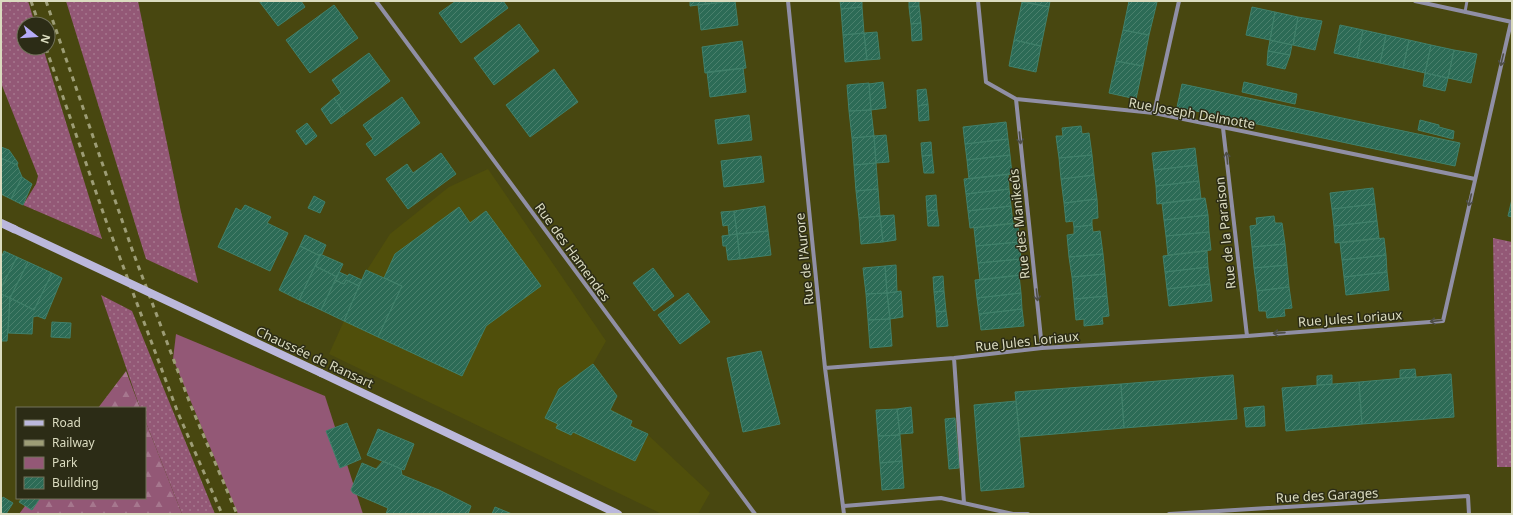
<svg xmlns="http://www.w3.org/2000/svg" width="1513" height="515" viewBox="0 0 1513 515" font-family="'Noto Sans',sans-serif">
	<defs>
		<pattern id="grass-dots" width="8" height="8" patternUnits="userSpaceOnUse"><rect width="8" height="8" fill="#935876"/><path d="M2 2h.1M6 6h.1" fill="none" stroke="#a6778e" stroke-width="1.8" stroke-linecap="round"/></pattern>
		<pattern id="forest-firs" width="22" height="20" patternUnits="userSpaceOnUse"><rect width="22" height="20" fill="#935876"/><path d="M5 1l3.5 6h-7zM16 11l3.5 6h-7z" fill="#a6778e"/></pattern>
		<pattern id="building-hatch" width="6" height="6" patternUnits="userSpaceOnUse"><rect width="6" height="6" fill="#2c6b56"/><path d="M-1 1l2-2M0 6l6-6M5 7l2-2" fill="none" stroke="#4a806c"/></pattern>
	</defs>
	<rect width="100%" height="100%" fill="#484710"/>
	<path fill="#504f0b" d="M488 169 606 341 593 364 617 396 611 409 632 421 631 425 647 434 710 493 698 514H662L329 354 367 270 390 234 449 187Z"/>
	<path fill="url(#grass-dots)" d="M1 1H28L35 24H24V48H43L102 239 23 205 36 184 38 176 1 83Z
		M66 1H138L181 212 198 283 146 259Z
		M1493 238 1512 242V467H1497Z
		M101 295 132 311 215 514H182L145 420V408H140Z"/>
	<path fill="url(#forest-firs)" d="M126 371 140 408H98Z
		M145 420 182 514H19L31 498H145Z"/>
	<path fill="#935876" d="M176 334 325 396 363 514H238L173 359Z"/>
	<path fill="url(#building-hatch)" stroke="#41806a" d="M259 1H301L305 7 278 26Z
		M456 1H503L508 8 461 43 439 13Z
		M690 1H728L690 6Z
		M735 1 738 25 701 30 698 5Z
		M840 1H862V7L841 9Z
		M909 1H919V6L909 7Z
		M1022 1H1050L1049 7Z
		M1129 1 1157 2 1149 35 1123 30Z
		M1022 2 1049 7 1041 46 1014 40Z
		M334 5 358 38 310 73 286 40Z
		M919 6 921 23 911 24 909 7Z
		M862 7 864 33 843 35 841 9Z
		M1252 7 1275 12 1270 40 1246 35Z
		M1275 12 1298 17 1293 45 1270 40Z
		M1298 17 1322 21 1315 50 1293 45Z
		M921 23 922 40 912 41 911 24Z
		M519 24 539 51 494 85 474 58Z
		M1340 25 1363 30 1357 58 1334 53Z
		M1123 30 1149 35 1143 66 1116 61Z
		M1363 30 1386 35 1380 63 1357 58Z
		M877 32 880 59 867 60 864 33Z
		M864 33 867 60 845 62 843 35Z
		M1386 35 1409 40 1403 68 1380 63Z
		M1014 40 1041 46 1036 72 1009 66Z
		M1270 40 1292 45 1290 55 1268 51Z
		M1409 40 1431 45 1425 73 1403 68Z
		M742 41 746 68 705 73 702 47Z
		M1431 45 1454 50 1448 78 1425 73Z
		M1454 50 1477 54 1471 83 1448 78Z
		M1268 51 1290 55 1285 69 1267 65Z
		M369 53 390 81 345 114 334 98 341 93 332 80Z
		M1116 61 1143 66 1136 99 1109 93Z
		M743 68 746 92 710 97 707 72Z
		M554 69 578 102 530 137 506 105Z
		M1425 73 1448 78 1445 91 1423 86Z
		M883 82 886 108 871 110 869 84Z
		M1244 82 1297 94 1295 104 1242 92Z
		M869 83 871 110 849 111 847 85Z
		M1182 84 1460 143 1455 166 1177 107Z
		M926 89 928 104 918 106 917 90Z
		M402 97 420 123 375 156 366 144 373 139 363 125Z
		M334 98 345 114 331 124 321 109Z
		M928 104 929 120 919 121 918 106Z
		M871 110 874 136 852 138 849 111Z
		M749 115 752 140 718 144 715 120Z
		M1420 120 1439 125V127L1454 131 1453 139 1418 130Z
		M1006 122 1008 139 965 144 963 127Z
		M307 123 317 136 306 145 296 131Z
		M1081 126 1082 134 1089 133 1092 155 1059 158 1056 136H1063L1062 128Z
		M886 135 889 162 876 163 874 136Z
		M874 136 876 163 854 165 852 138Z
		M1008 139 1010 155 967 160 965 144Z
		M931 142 932 155 922 156 921 143Z
		M1 147 9 150 18 163 17 165 1 158Z
		M1195 148 1197 165 1154 170 1152 153Z
		M441 153 456 174 408 209 386 179 407 164 413 173Z
		M932 155 934 173H924L922 156Z
		M1010 155 1012 174 969 179 967 160Z
		M1092 155 1094 175 1061 179 1059 158Z
		M761 156 764 182 724 187 721 161Z
		M1 158 17 165 22 177 11 199 1 194Z
		M876 163 878 189 856 191 854 165Z
		M1197 165 1199 181 1156 186 1154 170Z
		M1008 174 1009 189 966 194 964 179Z
		M1094 175 1097 199 1064 203 1061 179Z
		M22 177 32 184 23 205 11 199Z
		M1199 181 1201 199 1157 204 1156 186Z
		M1373 188 1375 204 1332 209 1330 193Z
		M878 189 880 216 859 218 856 191Z
		M1009 189 1011 206 968 211 966 194Z
		M936 195 937 210 927 211 926 196Z
		M314 196 325 202 320 213 308 208Z
		M1205 198 1208 215 1164 220 1162 203Z
		M1097 199 1098 218 1092 219V225L1074 227 1073 221 1066 222 1064 203Z
		M1512 199V217L1508 216Z
		M1375 204 1377 221 1334 226 1332 209Z
		M245 205 271 217 267 223 288 233 270 271 218 247 236 208 241 211Z
		M765 206 768 231 737 234 734 211Z
		M1011 206 1013 223 970 228 968 211Z
		M459 207 470 223 486 211 541 286 486 326 462 376 378 337 402 286 384 278 395 254Z
		M937 210 939 226H928L927 211Z
		M734 211 737 234 729 235 728 225 723 226 721 212Z
		M894 215 896 240 883 242 880 216Z
		M1208 215 1209 232 1166 236 1164 220Z
		M880 216 883 242 861 244 859 218Z
		M1274 216 1275 223H1282L1285 244 1252 247 1250 226 1257 225 1256 218Z
		M1377 221 1379 238 1335 243 1334 226Z
		M1018 223 1019 242 976 246 974 228Z
		M1092 225 1093 232 1100 231 1103 254 1069 257 1067 235 1074 234V227Z
		M768 231 771 255 740 259 737 234Z
		M1209 232 1211 250 1168 255 1166 236Z
		M737 234 740 259 728 260 726 246H723L722 236Z
		M305 235 326 245 322 254 319 255 300 246Z
		M1384 238 1386 255 1342 260 1340 243Z
		M1019 242 1021 259 978 263 976 246Z
		M1285 244 1287 265 1254 268 1252 247Z
		M300 246 320 256 299 300 279 290Z
		M4 251 17 257 1 288V258Z
		M1207 251 1208 267 1165 272 1163 256Z
		M320 254 343 264 337 277 315 266Z
		M1103 254 1105 274 1072 277 1069 257Z
		M1386 255 1387 272 1344 277 1342 260Z
		M17 257 28 262 10 298 1 294V288Z
		M1021 259 1023 275 980 280 978 263Z
		M28 262 52 273 34 310 10 298Z
		M896 265 897 292 887 293 885 266Z
		M1287 265 1289 287 1257 291 1254 268Z
		M315 266 337 277 321 310 299 300Z
		M885 266 887 293 866 294 863 268Z
		M1208 267 1210 284 1167 289 1165 272Z
		M653 268 674 296 654 311 633 283Z
		M366 270 402 286 378 337 344 321Z
		M339 272 348 276 349 274 362 280 359 286 346 280 344 284 335 280Z
		M1387 272 1389 290 1346 295 1344 277Z
		M52 273 62 278 45 319 37 316 33 317 32 334 8 333 10 298 34 310Z
		M1105 274 1107 296 1074 299 1072 277Z
		M1019 275 1021 293 977 298 975 280Z
		M943 276 944 291 934 292 933 277Z
		M335 280 344 284 346 280 359 286 344 321 321 310Z
		M1210 284 1212 301 1169 306 1167 289Z
		M1289 287 1292 308 1284 309 1285 316 1267 318 1266 311H1259L1257 291Z
		M901 291 903 317 890 319 887 293Z
		M944 291 946 311 936 312 934 292Z
		M688 293 710 322 680 344 658 315Z
		M887 293 890 319 868 320 866 294Z
		M1021 293 1022 309 979 314 977 298Z
		M1 294 10 298 7 341H1Z
		M1107 296 1109 316 1102 317 1103 324 1084 326V319L1076 320 1074 299Z
		M1022 309 1024 326 981 330 979 314Z
		M946 311 948 326 937 327 936 312Z
		M890 319 892 346 870 348 868 320Z
		M52 322 71 323 70 338 51 337Z
		M761 351 780 424 743 432 727 358Z
		M593 364 617 396 610 410 632 421 630 426 648 434 635 461 573 432 571 435 556 428 558 424 545 418 559 389Z
		M1415 369 1416 377 1400 378V370Z
		M1451 374 1454 417 1362 424 1359 382Z
		M1233 375 1237 419 1124 428 1121 384Z
		M1332 375V384L1317 385V376Z
		M1359 382 1362 424 1286 431 1282 388Z
		M1121 384 1124 428 1020 437 1015 392Z
		M1016 401 1024 487 981 491 974 405Z
		M1264 406 1265 426 1246 427 1244 408Z
		M911 407 913 433 900 434 897 409Z
		M897 409 900 435 878 436 876 410Z
		M955 418 959 468 949 469 945 419Z
		M347 423 361 459 340 468 326 431Z
		M378 429 414 444 404 470 367 455Z
		M900 435 902 461 880 463 878 436Z
		M383 461 401 469 402 475 439 490 471 506 468 514H386L388 508 353 493 351 490 362 463 376 469Z
		M902 461 904 488 882 490 880 463Z
		M3 497 13 503 6 514 1 512V501Z
		M22 498H40L32 510 19 502Z
		M495 507 512 514H492Z"/>
	<g fill="none" stroke-linecap="round" stroke-linejoin="round">
		<path stroke="#908fa5" stroke-width="3" d="M1465 12 1467 1"/>
		<path stroke="#908fa5" stroke-width="4" d="M376 1 755 514
			M788 1 825 368 844 514
			M978 1 986 82 1016 99 1154 113 1475 179
			M1415 1 1512 22
			M1016 99 1042 348
			M1154 113 1179 1
			M1223 128 1247 336
			M954 358 964 503
			M825 368 954 358 1042 348 1247 336 1443 321 1511 22
			M844 506 941 498 1013 514H1028
			M1169 514 1468 496 1469 514"/>
		<path stroke="#bbb8dc" stroke-width="8" d="M1 223 14 229
			M321 373 618 514"/>
		<path stroke="#9d9d76" stroke-width="3" stroke-dasharray="5 5" stroke-linecap="butt" d="M31 1 39 24
			M46 1 133 252 191 406 237 514
			M46 48 105 218 178 413 222 514"/>
		<path stroke="#bbb8dc" stroke-width="8" d="M14 229 321 373"/>
	</g>
	<defs><path id="oneway-shaft" d="M-6 0H5M1.5-3L5.5 0L1.5 3" fill="none" stroke-width="1.6" stroke-linecap="round" stroke-linejoin="round"/></defs>
	<g stroke="#4f4f48">
		<use href="#oneway-shaft" transform="translate(1502 60) rotate(103)"/>
		<use href="#oneway-shaft" transform="translate(1020 138) rotate(84)"/>
		<use href="#oneway-shaft" transform="translate(1227 158) rotate(-96)"/>
		<use href="#oneway-shaft" transform="translate(1470 200) rotate(103)"/>
		<use href="#oneway-shaft" transform="translate(1037 295) rotate(84)"/>
		<use href="#oneway-shaft" transform="translate(1436 321) rotate(173)"/>
		<use href="#oneway-shaft" transform="translate(1279 333) rotate(176)"/>
	</g>
	<g text-anchor="middle" dominant-baseline="central" stroke-width="3" stroke-linejoin="round" paint-order="stroke">
		<g font-size="13" fill="#dbdcc0" stroke="#2c2c16">
			<text transform="translate(1192 113) rotate(10)">Rue Joseph Delmotte</text>
			<text transform="translate(1019 224) rotate(-96)">Rue des Manikeûs</text>
			<text transform="translate(1225 233) rotate(-96)">Rue de la Paraison</text>
			<text transform="translate(573 252) rotate(54)">Rue des Hamendes</text>
			<text transform="translate(804 259) rotate(-96)">Rue de l'Aurore</text>
			<text transform="translate(1350 318) rotate(-4)">Rue Jules Loriaux</text>
			<text transform="translate(1027 341) rotate(-6)">Rue Jules Loriaux</text>
			<text transform="translate(315 357) rotate(25)">Chaussée de Ransart</text>
			<text transform="translate(1327 495) rotate(-3)">Rue des Garages</text>
		</g>
	</g>
	<rect width="1513" height="515" fill="none" stroke="#dbdcc0" stroke-width="4"/>
	<rect x="16" y="407" width="130" height="92" fill="#2c2c16" stroke="#72725a"/>
	<rect x="24" y="420" width="20" height="6" fill="#bbb8dc" stroke="#72725a"/>
	<text x="52" y="427" font-size="12" fill="#dbdcc0">Road</text>
	<rect x="24" y="440" width="20" height="6" fill="#9d9d76" stroke="#72725a"/>
	<text x="52" y="447" font-size="12" fill="#dbdcc0">Railway</text>
	<rect x="24" y="457" width="20" height="12" fill="#935876" stroke="#72725a"/>
	<text x="52" y="467" font-size="12" fill="#dbdcc0">Park</text>
	<rect x="24" y="477" width="20" height="12" fill="url(#building-hatch)" stroke="#72725a"/>
	<text x="52" y="487" font-size="12" fill="#dbdcc0">Building</text>
	<g transform="translate(36 36) rotate(107)"><circle r="19" fill="#2c2c16" stroke="#72725a"/>
	<path d="M0-3L7 15L0 10L-7 15Z" fill="#b5acf9"/>
	<text y="-6" font-size="11" font-weight="bold" text-anchor="middle" fill="#dbdcc0">N</text>
	</g>
</svg>
